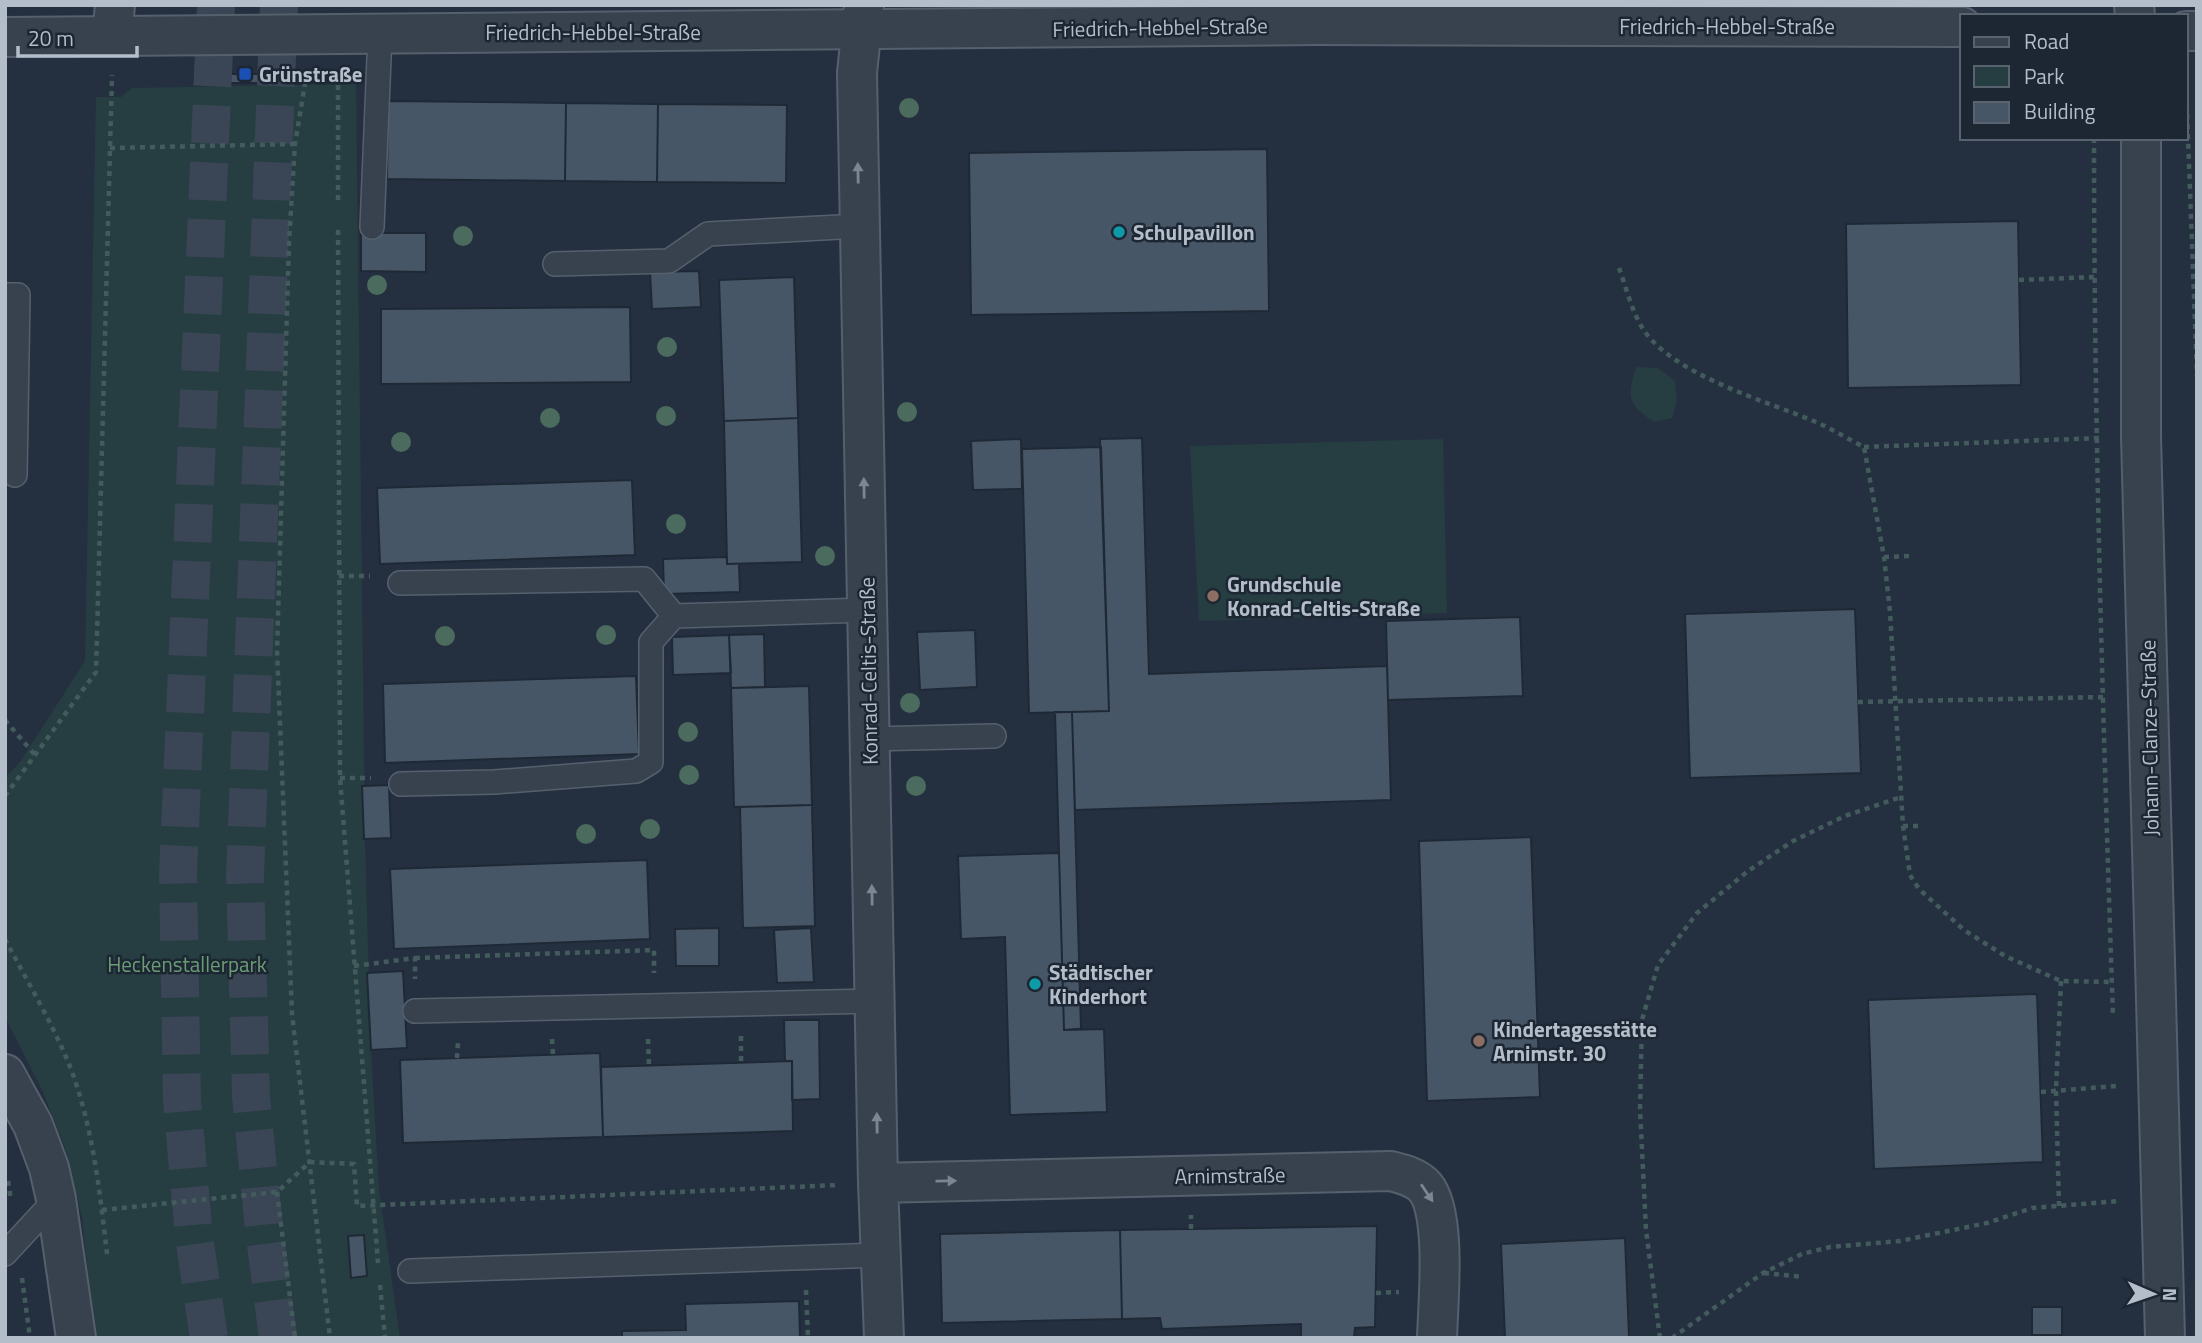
<svg xmlns="http://www.w3.org/2000/svg" width="2202" height="1343" viewBox="0 0 2202 1343" font-family="'Titillium Web',sans-serif">
	<rect width="100%" height="100%" fill="#243040"/>
	<path fill="#263e41" d="M356 84 365 841 371 1052 379 1189 400 1338H95L82 1217 67 1154 43 1092 5 1017V778L20 762 85 661 96 97H121L132 88Z
		M1636 367 1658 368 1675 381 1677 400 1672 418 1654 422C1627 404 1627 397 1636 367Z
		M1443 439 1447 613 1199 621 1190 446Z"/>
	<path fill="#475666" stroke="#1f2936" stroke-width="2" d="M227 74H263L262 83H228Z
		M388 101 566 103 565 181 387 179Z
		M566 103 658 104 657 182 565 181Z
		M658 104 787 105 786 183 657 182Z
		M1267 149 1269 311 971 315 969 153Z
		M2018 221 2021 385 1848 388 1846 224Z
		M361 233H426V272L361 271Z
		M699 271 701 307 652 309 650 272Z
		M794 277 798 418 724 421 719 280Z
		M630 307 631 382 381 384V309Z
		M798 418 802 562 727 564 724 421Z
		M1142 438 1149 674 1387 666 1391 800 1075 810 1072 712 1109 711 1100 439Z
		M1021 439 1022 489 973 490 971 441Z
		M1101 447 1109 711 1029 713 1022 449Z
		M632 480 635 555 380 564 377 488Z
		M727 557V564H739L740 592 664 594 663 559Z
		M1855 609 1861 773 1690 778 1685 614Z
		M1520 617 1523 696 1388 700 1386 621Z
		M975 630 977 687 920 690 917 632Z
		M764 634 765 687 731 688 729 635Z
		M729 635 731 673 673 675 672 637Z
		M636 676 639 754 385 763 383 684Z
		M809 686 812 805 734 807 731 688Z
		M1055 712H1072L1081 1029 1064 1030Z
		M389 785 391 838 364 839 362 786Z
		M812 805 815 926 743 928 740 807Z
		M1531 837 1540 1097 1427 1101 1419 841Z
		M1059 853 1064 1030 1104 1029 1107 1112 1010 1115 1005 937 961 939 958 856Z
		M647 860 650 939 394 949 390 869Z
		M719 928V966H676L675 929Z
		M811 928 814 982 777 983 774 930Z
		M403 971 407 1048 371 1050 367 973Z
		M2037 994 2043 1162 1874 1169 1868 1000Z
		M784 1020H819L820 1099 792 1100V1061H785Z
		M600 1053 603 1137 403 1143 400 1060Z
		M792 1061 793 1131 603 1137 601 1067Z
		M1377 1226 1375 1327 1355 1328 1354 1338H1301V1324L1162 1329 1160 1318 1122 1319 1120 1230Z
		M1120 1230 1122 1319 942 1323 940 1234Z
		M364 1235 367 1276 351 1278 348 1236Z
		M1625 1238 1629 1337 1505 1338 1501 1244Z
		M799 1301 800 1338H622V1331L686 1330 685 1304Z
		M2032 1307H2062V1335H2032Z"/>
	<g fill="none" stroke-linecap="round" stroke-linejoin="round">
		<path stroke="#3a4555" stroke-width="38" stroke-dasharray="38 19" stroke-linecap="butt" d="M209 1338 194 1236 182 1101 178 873 216 5
			M278 1338 264 1229 251 1097 245 875 279 5"/>
		<g stroke="#56606d" stroke-width="26">
			<path id="service" d="M372 227 380 34
				M555 264 669 261 708 234 859 226
				M5 295H18L15 475
				M400 583 644 579 674 616 867 610
				M869 739 994 736
				M401 784 494 782 636 771 651 762V642L674 616
				M415 1011 874 1001
				M5 1254 56 1199
				M410 1271 881 1255"/>
		</g>
		<g stroke="#56606d" stroke-width="42">
			<path id="minor" d="M864 5 857 73 878 1183 884 1338
				M2134 5 2135 16
				M112 36 115 5
				M5 1074 33 1125 49 1168 56 1199 76 1338
				M878 1183 1391 1171C1403 1174 1416 1177 1425 1187 1447 1213 1438 1303 1437 1338"/>
		</g>
		<g stroke="#56606d" stroke-width="42">
			<path id="tertiary" d="M2186 31H2197
				M5 37 1317 25 1962 27
				M2141 138V436L2165 1338"/>
		</g>
		<path stroke="#445b5d" stroke-width="4.5" stroke-dasharray="5 5" stroke-linecap="butt" d="M307 72 295 144 289 242 277 651 292 1014 330 1338
			M2186 84 2197 376
			M2094 138C2094 431 2103 723 2113 1016
			M110 148 295 144
			M338 200V72
			M338 230 340 778 378 1263
			M1619 268C1626 287 1632 312 1643 329 1673 375 1766 401 1816 422 1832 429 1848 439 1864 447L1884 557 1890 612 1903 826 1910 875 1919 889 1964 930 2005 956 2061 981 2112 982
			M2019 280 2094 277
			M1864 447 2101 438
			M1884 557 1912 556
			M339 576H370
			M1858 702 2106 697
			M5 720 35 755
			M340 778H371
			M5 796 96 672 112 75
			M1903 826H1918
			M5 939C27 981 53 1024 71 1069 93 1128 100 1193 107 1254
			M415 958 654 950V973
			M354 966 415 958V979
			M741 1036V1063
			M552 1039 553 1055
			M648 1039 649 1066
			M457 1058 458 1041
			M2041 1092 2116 1086
			M8 1181 11 1200
			M277 1192 295 1338
			M2059 1206 2056 1090 2061 981
			M102 1210 277 1192 310 1162 354 1164 357 1206 838 1185
			M1191 1229V1215
			M1764 1273 1803 1277
			M22 1278 30 1338
			M380 1285 385 1338
			M806 1290 808 1338
			M1376 1293 1399 1292
			M1660 1338 1646 1230 1640 1109 1642 1020 1658 965 1697 913 1748 871 1793 841 1845 816 1901 797
			M1672 1338 1763 1273 1802 1254 1830 1247 1900 1241 1987 1223 2032 1208 2119 1201"/>
		<use href="#service" stroke="#38424f" stroke-width="23"/>
		<use href="#minor" stroke="#38424f" stroke-width="38"/>
		<use href="#tertiary" stroke="#38424f" stroke-width="38"/>
	</g>
	<g fill="#4a6b5d">
		<circle cx="909" cy="108" r="10"/>
		<circle cx="463" cy="236" r="10"/>
		<circle cx="377" cy="285" r="10"/>
		<circle cx="667" cy="347" r="10"/>
		<circle cx="907" cy="412" r="10"/>
		<circle cx="666" cy="416" r="10"/>
		<circle cx="550" cy="418" r="10"/>
		<circle cx="401" cy="442" r="10"/>
		<circle cx="676" cy="524" r="10"/>
		<circle cx="825" cy="556" r="10"/>
		<circle cx="606" cy="635" r="10"/>
		<circle cx="445" cy="636" r="10"/>
		<circle cx="910" cy="703" r="10"/>
		<circle cx="688" cy="732" r="10"/>
		<circle cx="689" cy="775" r="10"/>
		<circle cx="916" cy="786" r="10"/>
		<circle cx="650" cy="829" r="10"/>
		<circle cx="586" cy="834" r="10"/>
	</g>
	<defs><path id="oneway-solid" d="M-6-.8H1V-3.2L6.5 0L1 3.2V.8H-6Z" transform="scale(1.75)"/></defs>
	<g fill="#7c8693">
		<use href="#oneway-solid" transform="translate(858 173) rotate(-91)"/>
		<use href="#oneway-solid" transform="translate(864 488) rotate(-91)"/>
		<use href="#oneway-solid" transform="translate(872 895) rotate(-91)"/>
		<use href="#oneway-solid" transform="translate(877 1123) rotate(-91)"/>
		<use href="#oneway-solid" transform="translate(946 1181) rotate(-1)"/>
		<use href="#oneway-solid" transform="translate(1427 1193) rotate(56)"/>
	</g>
	<rect fill="#1a4fb4" stroke="#1d2734" stroke-width="2.5" x="238" y="67" width="14" height="14" rx="3.5"/>
	<g fill="#0f9aa8" stroke="#1d2734" stroke-width="2.5">
		<circle cx="1119" cy="232" r="7"/>
		<circle cx="1035" cy="984" r="7"/>
	</g>
	<g fill="#8d6e63" stroke="#1d2734" stroke-width="2.5">
		<circle cx="1213" cy="596" r="7"/>
		<circle cx="1479" cy="1041" r="7"/>
	</g>
	<g text-anchor="middle" dominant-baseline="central" stroke-width="5" stroke-linejoin="round" paint-order="stroke">
		<g font-size="21" fill="#b4bdca" stroke="#1d2734">
			<text x="1727" y="26">Friedrich-Hebbel-Straße</text>
			<text transform="translate(1160 27) rotate(-1)">Friedrich-Hebbel-Straße</text>
			<text x="593" y="32">Friedrich-Hebbel-Straße</text>
			<text transform="translate(868 671) rotate(-91)">Konrad-Celtis-Straße</text>
			<text transform="translate(2149 738) rotate(-91)">Johann-Clanze-Straße</text>
			<text transform="translate(1230 1175) rotate(-1)">Arnimstraße</text>
		</g>
		<g font-size="21" font-weight="bold" fill="#b4bdca" stroke="#1d2734" text-anchor="start">
			<text x="259" y="74">Grünstraße</text>
			<text x="1133" y="232">Schulpavillon</text>
			<text x="1227" y="584">Grundschule<tspan x="1227" dy="24">Konrad-Celtis-Straße</tspan></text>
			<text x="1049" y="972">Städtischer<tspan x="1049" dy="24">Kinderhort</tspan></text>
			<text x="1493" y="1029">Kindertagesstätte<tspan x="1493" dy="24">Arnimstr. 30</tspan></text>
		</g>
		<g font-size="21" fill="#6a9c74" stroke="#1d2734">
			<text x="187" y="964">Heckenstallerpark</text>
		</g>
	</g>
	<rect width="2202" height="1343" fill="none" stroke="#b4bdca" stroke-width="14"/>
	<rect x="1960" y="14" width="228" height="126" fill="#1d2734" stroke="#596370" stroke-width="2"/>
	<rect x="1974" y="37" width="35" height="10" fill="#38424f" stroke="#596370" stroke-width="2"/>
	<text x="2024" y="49" font-size="21" fill="#b4bdca">Road</text>
	<rect x="1974" y="66" width="35" height="21" fill="#263e41" stroke="#596370" stroke-width="2"/>
	<text x="2024" y="84" font-size="21" fill="#b4bdca">Park</text>
	<rect x="1974" y="102" width="35" height="21" fill="#475666" stroke="#596370" stroke-width="2"/>
	<text x="2024" y="119" font-size="21" fill="#b4bdca">Building</text>
	<g transform="translate(2153 1294) rotate(92)" stroke="#1d2734" stroke-width="5" paint-order="stroke">
	<path d="M0-5L12 26L0 18L-12 26Z" fill="#b4bdca"/>
	<text y="-10" font-size="19" font-weight="bold" text-anchor="middle" fill="#b4bdca">N</text>
	</g>
	<path d="M18 46v10h119v-10" fill="none" stroke="#b4bdca" stroke-width="3.5"/>
	<text x="28" y="46" font-size="21" fill="#b4bdca" stroke="#1d2734" stroke-width="5" paint-order="stroke">20 m</text>
</svg>
